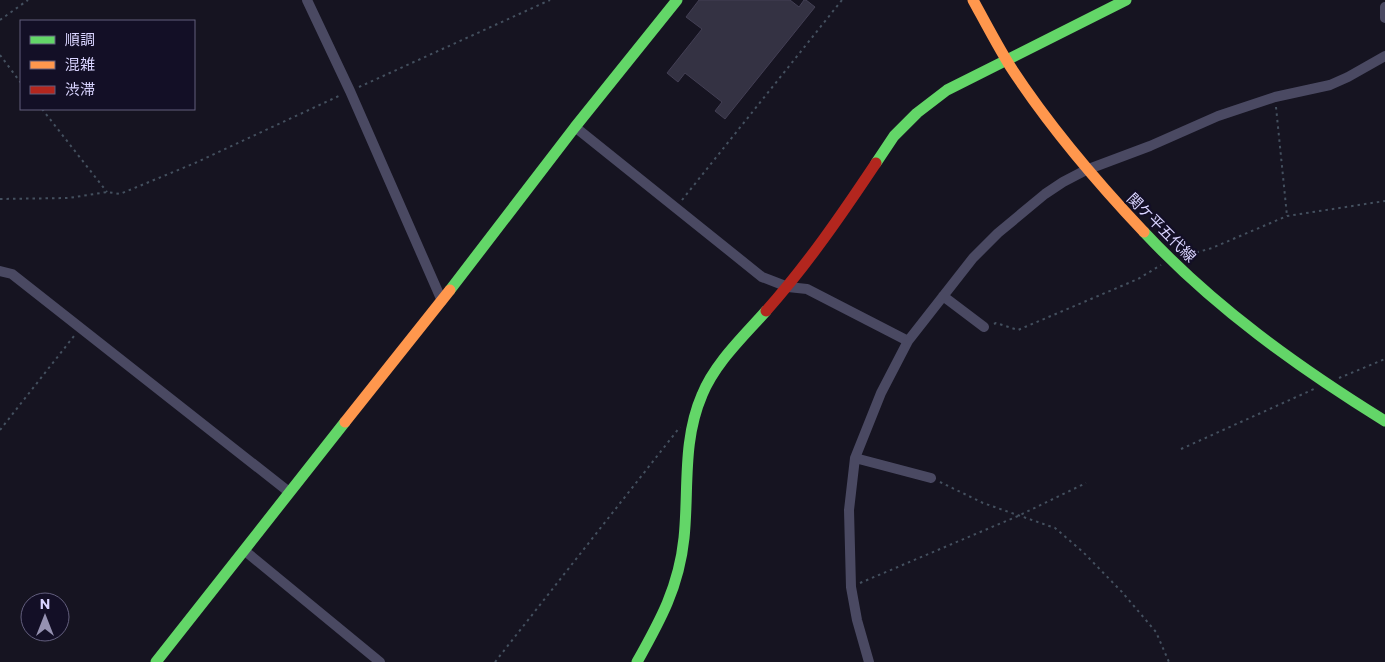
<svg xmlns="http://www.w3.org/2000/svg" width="1385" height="662" viewBox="0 0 1385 662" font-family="Commissioner,'Noto Sans JP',sans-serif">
	<rect width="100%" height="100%" fill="#161421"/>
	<path fill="#343243" stroke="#433f54" d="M699 0H790L799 7 804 0H806L815 7 725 119 715 111 722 102 685 73 678 82 667 73 702 29 686 17Z"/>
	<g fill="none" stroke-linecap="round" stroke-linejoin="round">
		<path stroke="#44505f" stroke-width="2" stroke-dasharray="2.5 4" stroke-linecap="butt" d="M0 20 28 0
			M0 55 21 83
			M359 87 550 0
			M1276 107 1287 216
			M42 109 107 192
			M0 199 69 198 107 192 120 194 195 163 341 95
			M682 200 842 0
			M1184 256 1212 248 1287 216 1385 201
			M994 324 996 323 1018 330 1138 279 1161 265
			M1339 378 1385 359
			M0 430 74 336
			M1181 449 1314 389
			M940 482 983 503 1055 528 1083 552 1122 592 1156 632 1169 662
			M860 583 1018 516 1086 483
			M495 662 680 427"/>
		<path stroke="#4a4962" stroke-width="10" d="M307 0 350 91 442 301
			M1385 7V18
			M575 127 762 277 788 287 807 289 908 341
			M0 271 12 274 289 492
			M943 296 984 327
			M855 458 931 478
			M245 551 380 662
			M869 662 857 620 851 587 849 510 855 458 881 393 908 341 973 258 998 233 1045 194 1063 182 1086 170 1150 146 1218 116 1275 97 1330 85 1348 77 1385 56"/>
		<path stroke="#63d668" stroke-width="11" d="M876 163 894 136 917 113 947 90 1126 0
			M1144 232C1214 307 1298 367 1385 421
			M450 290 575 127 677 0
			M156 662 345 422
			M637 662C660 621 679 587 684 538 689 491 682 441 702 395 715 363 743 337 766 311"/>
		<path stroke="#ff974d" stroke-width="11" d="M973 0C985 22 997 45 1010 66 1049 126 1095 180 1144 232
			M345 422 450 290"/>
		<path stroke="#b3261e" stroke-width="11" d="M766 311C807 265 842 214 876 163"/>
	</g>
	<g text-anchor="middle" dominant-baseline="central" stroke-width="4.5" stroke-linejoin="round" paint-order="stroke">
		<g font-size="15" fill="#d9d4ff" stroke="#130f26">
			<text transform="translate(1162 227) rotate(45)">関ケ平五代線</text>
		</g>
	</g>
	<rect x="20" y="20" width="175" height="90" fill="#130f26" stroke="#625e7d"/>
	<rect x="30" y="36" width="25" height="8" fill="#63d668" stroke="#625e7d"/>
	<text x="65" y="45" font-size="15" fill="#d9d4ff">順調</text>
	<rect x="30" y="61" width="25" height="8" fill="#ff974d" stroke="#625e7d"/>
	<text x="65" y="70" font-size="15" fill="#d9d4ff">混雑</text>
	<rect x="30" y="86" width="25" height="8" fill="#b3261e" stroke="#625e7d"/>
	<text x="65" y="95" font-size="15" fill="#d9d4ff">渋滞</text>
	<g transform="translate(45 617)"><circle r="24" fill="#130f26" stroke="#625e7d"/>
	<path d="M0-4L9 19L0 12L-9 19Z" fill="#9591b1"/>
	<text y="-8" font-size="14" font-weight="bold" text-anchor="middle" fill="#d9d4ff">N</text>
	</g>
</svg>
